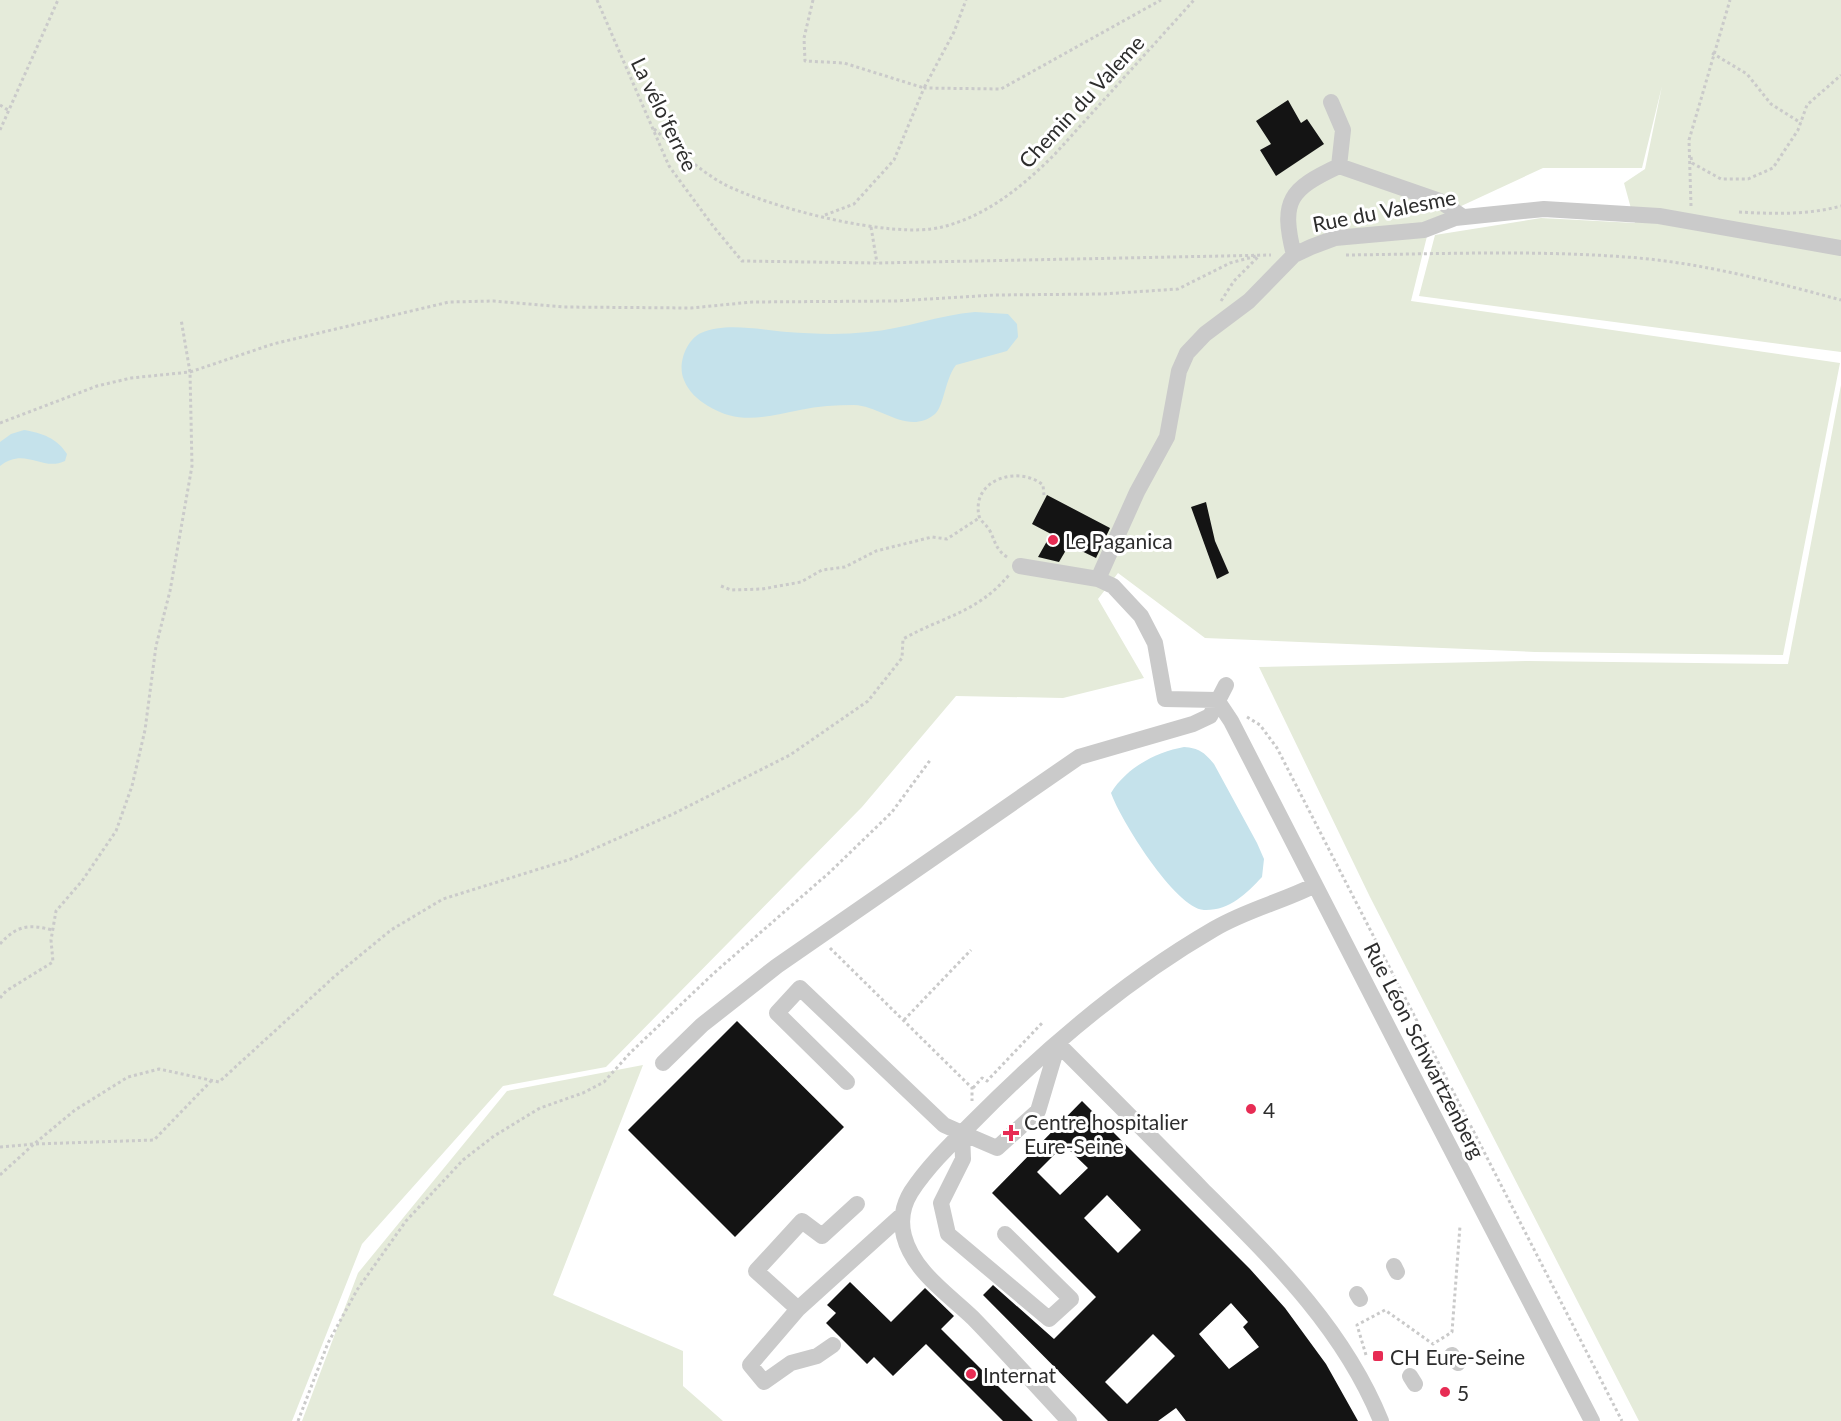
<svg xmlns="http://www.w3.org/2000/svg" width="1841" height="1421" viewBox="0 0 1841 1421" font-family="Lato,sans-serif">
	<rect width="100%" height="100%" fill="#fff"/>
	<path fill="#e5ebda" d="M0 0H1841V352L1419 296 1435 235 1541 218 1635 223 1624 183 1645 169 1662 86 1642 168H1543L1431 220 1411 301 1840 363 1783 655 1535 652 1205 638 1118 573 1098 599 1144 678 1063 698 956 696 862 807 606 1067 503 1086 362 1244 292 1421H0Z
		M1841 385V1421H1639L1370 897 1259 667 1528 661 1788 664Z
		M643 1065 553 1295 683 1351V1386L723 1421H302L358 1273 507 1091Z"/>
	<path fill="#c5e2eb" d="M975 312 1008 314 1017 324 1018 337 1007 351 956 365C945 379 944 406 935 414 908 436 882 406 854 405 836 405 818 406 800 410 767 416 741 426 708 406 698 400 688 391 684 380 677 365 686 340 701 333 726 322 761 330 787 332 814 334 841 335 868 332 904 329 939 315 975 312Z
		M24 430C42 433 57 438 67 454L65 461C42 472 25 446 0 466V442L11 434Z
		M1184 747C1199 748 1204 752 1214 764L1257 843 1264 859 1262 877C1246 894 1229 911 1204 910 1175 908 1120 819 1111 793 1126 768 1156 752 1184 747Z"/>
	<path fill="#141414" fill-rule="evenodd" d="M1288 100 1301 123 1307 119 1324 144 1276 176 1260 150 1271 144 1256 121Z
		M1047 495 1110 528 1096 558 1069 545 1059 562 1038 557 1051 534 1032 524Z
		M1206 502 1215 541 1229 573 1217 579 1191 507Z
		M737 1021 844 1127 735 1237 628 1130Z
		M1082 1101 1250 1269 1285 1308 1326 1364 1358 1421H1186L1176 1408 1158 1421H1108L983 1295 993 1285 1054 1339 1096 1297 992 1193ZM1064 1145 1088 1168 1060 1195 1037 1172ZM1107 1195 1141 1230 1118 1253 1084 1218ZM1231 1303 1248 1322 1243 1327 1259 1347 1229 1369 1199 1334ZM1153 1334 1175 1356 1127 1404 1105 1382Z
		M850 1282 891 1322 925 1288 954 1316 941 1329 1033 1421H1003L926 1344 893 1376 874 1357 867 1364 826 1323 836 1313 827 1305Z"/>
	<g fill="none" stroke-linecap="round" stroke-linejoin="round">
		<path stroke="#cacaca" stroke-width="3" stroke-dasharray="3 3" stroke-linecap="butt" d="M597 0 669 166 713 226 742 261 877 263 1271 255
			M813 0 804 38 805 61 844 63 924 88 954 32 966 0
			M1712 53 1747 74 1771 104 1801 123
			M0 105 8 110
			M654 129C676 148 697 169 722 183 766 207 893 240 942 227 987 216 1023 186 1055 154L1194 0
			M0 130 58 0
			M1691 157 1692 163 1721 179H1748L1773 168 1798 130 1807 105 1841 75
			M1691 206 1689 140 1730 0
			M1739 212C1773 214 1808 215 1841 206
			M825 215 854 204 894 160 924 88 1001 89 1161 0
			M871 227 877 263
			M1346 255C1439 254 1533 250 1626 257 1698 262 1771 281 1841 300
			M1221 301 1234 281 1259 256
			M0 423 97 386 131 378 190 372 181 319
			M1007 557C996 550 995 541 990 531 987 525 981 522 979 516 971 479 1019 465 1043 485L1044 495
			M721 586 731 590 762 589 801 582 822 570 845 567 876 551 932 537 947 539 979 518
			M1247 717 1260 725 1277 748 1622 1421
			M0 944C17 925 29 924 52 930
			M830 948 972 1088V1101
			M0 998 6 991 53 962 51 940 56 911 82 881 116 831 132 786 145 730 156 646 170 591 192 466 190 372 273 344 449 302 494 301 563 307 691 308 752 302 896 301 995 295 1103 294 1178 289 1230 263 1260 255
			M904 1020 971 950
			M973 1088 982 1078 987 1081 1043 1022
			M0 1147 34 1144 75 1110 128 1077 159 1069 219 1082 335 976 391 930 443 899 571 859 673 814 790 755 868 701 902 658 903 639C944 616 977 613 1009 575
			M0 1175 34 1144 154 1140 212 1080
			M1366 1355 1357 1325 1385 1310 1433 1344 1452 1332 1460 1226
			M298 1421 328 1343 357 1290 406 1221 463 1160 494 1136 540 1108 583 1093 604 1082 630 1053 714 973 830 872 892 812 931 759"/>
		<path stroke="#cacaca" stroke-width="16" d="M1331 102 1343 130 1339 166 1440 201 1463 217
			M1294 255C1280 200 1290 189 1339 166
			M1020 566 1098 579 1113 586 1141 616 1155 643 1165 699 1217 700
			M1098 579 1137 492 1167 437 1179 371 1187 353 1205 334 1249 301 1294 255 1311 247 1335 238 1424 230 1455 218 1544 209 1659 216 1841 248
			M1217 700 1231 721C1351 955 1470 1188 1592 1421
			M663 1063 702 1025 777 966 1079 757 1193 724 1210 716 1226 685
			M847 1082 777 1013 800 988 944 1125 962 1133 963 1159 941 1203 948 1234 1049 1319 1071 1299 1005 1234
			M962 1133 997 1148 1038 1111 1058 1044C1106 1092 1154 1140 1202 1189 1272 1259 1343 1327 1381 1421
			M1394 1266 1397 1272
			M1357 1294 1360 1299
			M798 1309 756 1271 802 1221 822 1236 857 1204
			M833 1345 817 1356 791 1363 764 1382 750 1365 798 1309 902 1215
			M1452 1355 1458 1363
			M1410 1376 1415 1384
			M1069 1421C1037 1387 1006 1352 973 1318 948 1294 913 1271 904 1236 900 1221 903 1205 911 1192 928 1166 952 1143 974 1121 1045 1049 1126 980 1214 929 1246 910 1281 902 1313 886"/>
	</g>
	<g fill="#e72c54" stroke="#fff" stroke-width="2">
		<circle cx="1053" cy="540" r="6"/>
		<circle cx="1251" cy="1109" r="6"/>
		<path d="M1008 1124h6v6h6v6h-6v6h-6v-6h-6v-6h6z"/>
		<rect x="1372" y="1350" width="12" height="12" rx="3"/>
		<circle cx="971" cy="1374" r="6"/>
		<circle cx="1445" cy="1392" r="6"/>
	</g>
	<g text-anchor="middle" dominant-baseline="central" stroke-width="6" stroke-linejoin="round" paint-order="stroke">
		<g font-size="21" fill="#2d2d2d" stroke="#fff">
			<text transform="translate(1081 101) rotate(-47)">Chemin du Valeme</text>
			<text transform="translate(665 114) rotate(64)">La vélo'ferrée</text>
			<text transform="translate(1384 210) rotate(-11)">Rue du Valesme</text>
			<text transform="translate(1425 1050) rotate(63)">Rue Léon Schwartzenberg</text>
		</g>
		<g font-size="21" fill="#2d2d2d" stroke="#fff" text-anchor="start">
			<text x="1065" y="540">Le Paganica</text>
			<text x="1263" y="1109">4</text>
			<text x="1024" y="1121">Centre hospitalier<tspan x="1024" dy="24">Eure-Seine</tspan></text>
			<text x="1390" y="1356">CH Eure-Seine</text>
			<text x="983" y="1374">Internat</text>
			<text x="1457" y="1392">5</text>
		</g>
	</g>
</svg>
